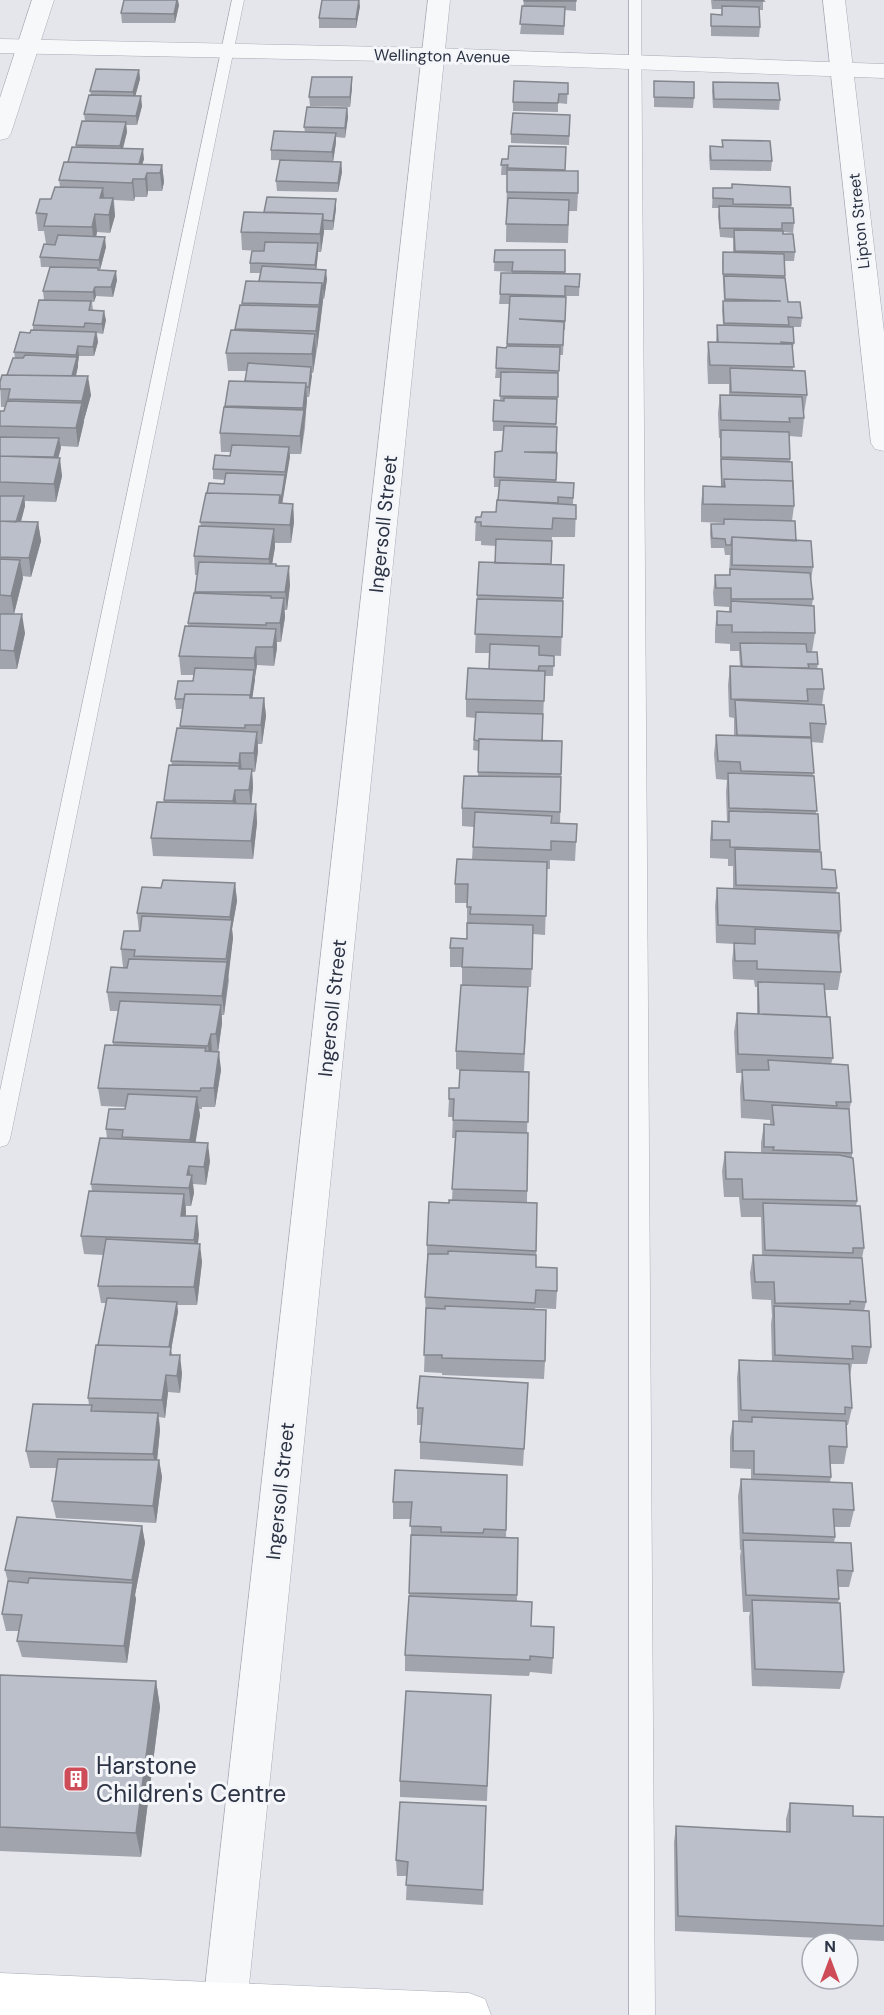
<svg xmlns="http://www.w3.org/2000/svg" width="884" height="2015" viewBox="0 0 884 2015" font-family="'DM Sans',sans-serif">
	<rect width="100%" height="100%" fill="#e4e6ec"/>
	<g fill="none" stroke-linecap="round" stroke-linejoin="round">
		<g stroke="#a9adb6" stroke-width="1">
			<path id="service" d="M232 0H244L10 1139 7 1145 0 1147V1091Z
				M629 0H641L655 2015H629Z"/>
		</g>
		<g stroke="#a9adb6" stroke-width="1">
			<path id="minor" d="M32 0H54L11 133 8 138 0 140V98Z
				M428 0H450L246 2015H202Z
				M823 0H845L884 332V451L875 449 871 443Z"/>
		</g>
		<g stroke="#a9adb6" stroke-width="1">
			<path id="tertiary" d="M0 39 434 48 884 64V78L434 62 0 53Z"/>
		</g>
		<g stroke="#a9adb6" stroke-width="1">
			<path id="secondary" d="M0 1973 469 1993 485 1999 491 2015H0Z"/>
		</g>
		<use href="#service" fill="#f7f8fa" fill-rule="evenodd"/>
		<use href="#minor" fill="#f7f8fa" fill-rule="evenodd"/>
		<use href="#tertiary" fill="#f7f8fa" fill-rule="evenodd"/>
		<use href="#secondary" fill="#fff" fill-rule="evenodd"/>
	</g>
	<path fill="#a1a4ad" d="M524 0 576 1V11L565 10 564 35 520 34Z
		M711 0H763V10H759L760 27 759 37 711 36V14L721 15 722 9H712Z
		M179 5 175 23H122L121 13Z
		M360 6 356 28H319V18Z
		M139 70 140 79 135 96 142 106 137 125H126L127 132 123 149 144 159 142 164 162 165 164 182 162 191H148L147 197H135L134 201 114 200 115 216 110 233 97 232 96 237 106 247 100 270H99L117 280 113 297 96 296 94 302H92L93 310 106 320 103 334 97 333 98 342 94 356H79L76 376 91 395 84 420 78 447 61 446 58 457 62 476 56 502 25 501V506L21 522H38L41 541 31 577 22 576 23 578 14 614 25 633 17 669H0V426L6 407H1L0 382 7 375 15 358 14 352 33 330V325L44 300 43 291 50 267H41L40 257 55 244H46L44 231H38L36 213 51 199 60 187 59 180 77 148 76 145 85 121 84 114 91 95 90 91Z
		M352 77V87L350 107 310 106 309 97Z
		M654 81 694 98 693 108 654 107Z
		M713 82 780 100 779 110 713 108 712 91Z
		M568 83 567 104 558 103V112L513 111V102Z
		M347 108 348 117 345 138 336 137V142L333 162H341L342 172 338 192 277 191 276 181 317 161 271 160V150L305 132 304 127Z
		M570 115 569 145 511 143V134Z
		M722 140 772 161 771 171 710 170 709 156 710 146H722Z
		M566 147 565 171 578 193 577 211H569L568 243 506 242 507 175H501L502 159H508Z
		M732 184 791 205 794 223 793 233 783 232 795 252 794 261H784L785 278 788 302 802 318 801 327H788L794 343 792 352 793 370 807 395 804 413V418L802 437 789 436 790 461 794 506 792 521 796 541 813 567 811 581 813 599 812 605 815 633 812 652H807L818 664 817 669 824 689 822 705 826 724 823 743 811 742 816 814 822 869 837 888 836 893 841 931 839 941 841 972 838 990H825L827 1017 833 1058 831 1064 851 1102 849 1112 852 1153V1158L857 1201 856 1206 864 1248 862 1258 866 1302 864 1311 871 1347 867 1364H852L850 1376 852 1408 848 1425H846L847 1447 844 1464H830L831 1477 830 1482 854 1510 850 1527H835V1537L834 1543 853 1571 849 1587H838L839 1599 838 1603 844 1672 840 1689 752 1686 749 1617 750 1612H743L740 1557 741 1550H740L738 1496 741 1479H751V1469L730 1468V1438L733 1421H738L737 1378 739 1360 772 1361 771 1324 772 1316 771 1300 752 1299 750 1273 753 1255H762L761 1217H741L739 1197H724L722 1171 725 1152 761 1153V1143L764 1124 770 1125V1120L741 1118 740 1088 742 1073H736L734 1032 737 1013 757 1014V987H755L754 980 733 979 732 961 734 944 716 943 715 906 717 888 733 889V866H728V859L710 858V840L712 821 727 822 726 792 727 780 716 779 714 754 716 735 734 736V718L729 717 728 685 730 666 740 667 739 651H730V644L715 643V630L717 611 729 612V607L714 606 713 593 715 575H729L730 555H725L724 548H711L710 533 711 524H723L724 523 701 522V505L703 486H721L720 438H719L718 413 720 395H729V384H708L707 360 708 342H716L717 325H723L722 310 723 301H724L722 262 723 252 733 253V238L720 237 718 216 719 208H712L713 188H732Z
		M336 199V209L333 230H324L321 252H318L316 269 327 279 324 299H323L317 349 313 373H311L309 397H307L305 428 301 454H290L282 503 293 504 294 522 291 543H275V547L272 564 276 566 290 585 287 610H284L285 617 281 642H277V648L274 666 257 665 255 677 252 698H264L266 716 262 744H258V751L255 772H252L253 787 251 804H256L257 823 253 859 153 856 151 838 164 802V800L172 765 171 761 180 728 182 709H176L175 699 193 681 194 675H181L179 656 188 627V623L195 593 197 575H195L194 556 201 526 200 522 224 484 225 480 213 479V469L230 456 231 452H221L220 433 225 406 245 381 247 371H228L226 353 235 330 242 303 259 281 260 273H250V263L264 251 242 250 241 232 264 213Z
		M495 250H565V274H580L579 296H565V297H566L565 330H564L563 355H559L556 427H557L556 482 574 483 573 504 576 505 575 537H552L551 564 563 598V601L561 656 539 655 554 656 553 676H545L542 741H562L560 824H577L575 861 550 860V869H547L545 935 533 934 531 987 497 986 528 987 524 1071 529 1072 527 1133H528L527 1202 537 1203 536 1267 557 1291 556 1309 535 1308 545 1361 544 1379 442 1375V1373L424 1372 426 1315 425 1297 427 1263V1245L449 1203 452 1200 455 1138H452L453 1117H448L449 1099 459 1088 460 1070 456 1069V1051L462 985V967H450V948L467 939V903H455V884L472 859 474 827 462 826V808L478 776 479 751 473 750 475 718 466 717V699L489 669 490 653H475L477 595 495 563 496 546 481 545V541H475L476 517H481L496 512 498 500 499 487H494V477L502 451 503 431H493V421L500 401 501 378H495L496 368 507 346 509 304H499L500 294 512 274V272L494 271Z
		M235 883 237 901 232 929 233 938 228 975 229 980 224 1015H222V1023L218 1052 221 1070 215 1107H202V1109H199L200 1115 195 1142 210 1161 206 1185 193 1184 194 1193 191 1206H186V1216L199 1234 198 1244 202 1262 197 1305H177L178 1312 171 1350 172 1355 182 1373 180 1393 168 1392 165 1418 159 1417 160 1430 157 1460H159L162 1477 156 1523 56 1518 52 1501 57 1468H30L26 1451 89 1405 88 1398 106 1303H101L98 1286 103 1255 84 1254 81 1236 92 1191 91 1184 107 1139 106 1129 125 1109V1107L101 1106 98 1088 113 1045V1042L118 1011H110L107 992 123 967 121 949 139 931 137 913 161 888Z
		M528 1383 523 1466 420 1459V1442L422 1425H417V1408Z
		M507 1475 506 1538 517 1595V1601L531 1626 553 1658 552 1674 530 1672 529 1676 405 1671V1655L409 1596 411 1543V1519H393V1502Z
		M142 1526 145 1543 135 1595 136 1599 127 1663 22 1657 17 1641 19 1631H6L2 1614 8 1582 5 1570Z
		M0 1675 156 1681 160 1707 141 1857 0 1851Z
		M491 1695 487 1801 400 1797V1781Z
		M790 1803 853 1816 884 1817V1941L675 1931 674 1842 676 1826 786 1831V1819Z
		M486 1806 483 1905 406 1900 407 1876H397L396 1860Z"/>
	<path fill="#83868d" d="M177 0H178L179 5 175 23 174 14Z
		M359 0 360 6 356 28V19Z
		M139 70 140 79 134 101 133 92Z
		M352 77V87L350 107V97Z
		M141 96 142 106 137 125 136 116Z
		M347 108 348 117 345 138V128Z
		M126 122 127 132 121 155 120 146Z
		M336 133V142L333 162 332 152Z
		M143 149 144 159 138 179V169Z
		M341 162 342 172 338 192V183Z
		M162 165 164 182 162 191 160 173Z
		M147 173 148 191 147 197 145 179Z
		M133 179 135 197 134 201 132 183Z
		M103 188 105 206 102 215 100 198Z
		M113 198 115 216 110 233 109 215Z
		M336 199V209L333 230V221Z
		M95 214 97 232 94 245 92 227Z
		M323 214 324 232 321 252 320 234Z
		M105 237 106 247 100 270 99 260Z
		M318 243V253L316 274 315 265Z
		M326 270 327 279 324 299 323 289Z
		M116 271 117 280 113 297 111 287Z
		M322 283 323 301 317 349 316 331Z
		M95 287 96 296 94 302 93 292Z
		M104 311 106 320 103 334 102 324Z
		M96 332 98 342 94 356 93 347Z
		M315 334 316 352 313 373 312 354Z
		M78 346 79 356 78 363V367L72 391 70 381 76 358V355Z
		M311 367 312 376 309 397V387Z
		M88 376 91 395 84 420 82 401Z
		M306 383 307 401 301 454 300 436Z
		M82 403 84 422 78 447 76 428Z
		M59 438 61 448 54 474 53 464Z
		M289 447 290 457 281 511 279 503 285 475Z
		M60 458 62 476 56 502 54 484Z
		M24 496 25 506 17 535 16 525Z
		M293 504 294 522 291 543 290 525Z
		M38 522 41 541 31 577 29 558Z
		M274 529 275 547 270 577 269 559Z
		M20 560 23 578 14 614 11 596Z
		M289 566 290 585 287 610 285 592Z
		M284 598 285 617 281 642 280 623Z
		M22 614 25 633 17 669 14 651Z
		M276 629 277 648 274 666 273 647Z
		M256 647 257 665 255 677 254 658Z
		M254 670 255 680 251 707 250 701Z
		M264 698 266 716 262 744 261 725Z
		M257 732 258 751 255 772 254 753Z
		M240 753 242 772 240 781 239 763Z
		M252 769 253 787 251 809 249 790Z
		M235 790 237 809 235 820 233 801Z
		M256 804 257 823 253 859 251 841Z
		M235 883 237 901 232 929 233 938 224 1015 222 996 231 928 230 917Z
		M221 1005 222 1023 218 1052 216 1034Z
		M211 1034 212 1052 210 1065 208 1046Z
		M219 1052 221 1070 215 1107 214 1088Z
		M197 1097 200 1115 193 1158 190 1140Z
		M208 1143 210 1161 206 1185 204 1167Z
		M189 1166 191 1181 192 1175 194 1193 191 1206 187 1175Z
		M184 1194 186 1212 183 1234 181 1216Z
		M197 1216 199 1234 196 1258 194 1240Z
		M200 1244 202 1262 197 1305 194 1287Z
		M177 1302 178 1312 171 1350 173 1365 168 1351Z
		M180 1355 182 1373 180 1393 177 1376Z
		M166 1375 168 1392 165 1418 162 1400Z
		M158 1413 160 1430 156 1471 153 1454Z
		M159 1460 162 1477 156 1523 153 1506Z
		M142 1526 145 1543 135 1595 136 1599 127 1663 124 1646 133 1584 132 1580Z
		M156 1681 160 1707 141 1857 136 1833Z"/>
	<path fill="#bbbfc9" stroke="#83868d" stroke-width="1.5" d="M124 0H177L174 14 121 13Z
		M322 0H359L356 19 319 18Z
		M524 0H576V1H524Z
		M713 0H763L764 1Z
		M522 6 565 7 564 26 520 24Z
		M722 6 759 7 760 27 711 26V14L722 15Z
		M96 69 139 70 133 92 90 91Z
		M312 77H352L350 97H309Z
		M514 81 568 83V94H559L558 103 513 102Z
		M654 81 694 82V98L654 97Z
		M713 82 778 83 780 100 714 99Z
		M89 95 141 96 136 116 84 114Z
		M307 107 347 108 345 128 304 127Z
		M513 113 570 115 569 136 511 134Z
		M82 121 126 122 120 146 76 145Z
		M274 131 336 133 332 152 271 150Z
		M722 140 770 141 772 161 711 160 710 146 723 147Z
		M509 146 566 147 565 170 507 168 508 165H501L502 159H508Z
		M72 147 143 149 139 164 68 162Z
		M280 160 341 162 338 183 276 181Z
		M64 162 162 165 160 173H147L145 179H133L132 183 59 180Z
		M507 170 578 171V193L507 192Z
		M732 184 790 187 791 205 733 204V199L713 198V188H732Z
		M55 187 103 188 100 198H113L109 215 95 214 92 227 44 226 47 214 36 213 40 199H51Z
		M267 197 336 199 333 221 323 220V214L264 212Z
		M508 198 569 200 568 225 506 224Z
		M719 206 793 208 794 223H782V229L720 228Z
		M244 212 323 214 320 234 241 232Z
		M734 230 783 231V234H793L795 252 735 251Z
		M58 235 105 237 99 260 40 257 44 244 55 245Z
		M265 242 318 243 315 265 250 263 252 251H264Z
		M495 250H565V272L512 271 513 262H494Z
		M723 252 784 254 785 276 723 274Z
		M262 266 326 270 323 289H322V283L259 281Z
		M50 267 98 268V270L116 271 111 287H95L93 292 43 291Z
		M501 273 580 274 579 287 565 286V296L500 294Z
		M724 276 785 278 788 302H800L802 318 788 317 789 325 724 323 723 301H781L725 299Z
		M246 281 322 283 319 305 242 303Z
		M510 296 566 297 565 321 519 319 564 322 563 345 507 344Z
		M39 300 91 301 89 310 104 311 102 324 85 323 84 327 33 325Z
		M240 305 319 307 316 331 235 329Z
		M717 325 793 327 794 343 781 342 782 344 718 342Z
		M31 330 96 332 93 347 78 346 76 355 14 352 20 332 30 333Z
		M231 330 315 334 312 354 226 353Z
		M708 342 792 344 794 367 710 365Z
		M507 346 560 347 559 371 496 368 497 347 506 348Z
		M25 355 77 357 72 376 7 375 13 358H23Z
		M248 363 311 367 309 387H306V383L245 381Z
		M730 368 805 371 807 395 731 392Z
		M501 372 558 373V397L500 396Z
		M2 375 88 376 82 401 8 399 10 389H0V382Z
		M229 381 306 383 303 408 225 406Z
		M720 395 802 397 804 418H789L790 422 721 420Z
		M504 398 557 399 556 424 493 421 494 400 504 401Z
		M7 401 82 403 76 428 0 426V411H4Z
		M224 407 304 410 300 436 220 433Z
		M504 426 557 427 556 452H524L557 453 556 480 494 477 495 452 502 451Z
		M721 430 789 432 790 459 721 457Z
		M0 437 59 438 54 457 0 456Z
		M232 445 289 447 285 472 213 469 215 455 230 456Z
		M0 456 60 458 54 484 0 482Z
		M721 459 792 462 793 489V481L724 479V486H722Z
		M226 473 285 475 281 501 280 495 207 493 209 483 224 484Z
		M724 479 793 481 794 506 703 504V486L725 487Z
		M500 480 574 483 573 498 558 497V503L498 500Z
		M206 493 280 495 279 503 293 504 290 525 200 522Z
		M0 496H24L16 522 0 521Z
		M497 500 576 505V519L553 518 552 529 481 526V522H475L476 517H481L482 512H496Z
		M724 519 795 521 796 541 732 537 731 545H726L725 539 712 538 711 524H724Z
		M0 521 38 522 29 558 0 557Z
		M199 526 274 529 269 559 194 556Z
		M732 537 811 541 813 567 732 565Z
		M496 539 552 541 551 564 495 563Z
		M0 559 20 560 11 596 0 595Z
		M199 562 276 564V566H289L285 592H195Z
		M479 562 564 565 563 598 477 595Z
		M730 569 810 573 813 599H731V588H716L715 575H730Z
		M194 593 271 596V598H284L280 623H266V625L188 623Z
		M477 599 563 601 562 637 475 634Z
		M731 601 814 606 815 633 732 632V625H717V611L731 612Z
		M0 614H22L14 651 0 650Z
		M185 626 276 629 273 647H256L254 658 179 656Z
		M740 643 806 644 807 652H817L818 664H808L809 668 742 667Z
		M490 644 539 646V655L554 656V666H539L538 671 489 669Z
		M730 666 822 669 824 689H807L808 701 731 699Z
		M195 668 254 670 250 698V695L185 694 184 699H175L178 681H193Z
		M468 668 545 671 544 701 466 699Z
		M185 694 250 695V698H264L261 725H245V728L180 726Z
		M735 700 824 705 826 724 810 723 811 737 737 735Z
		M476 712 543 714 542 741 479 739V741L474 740Z
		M177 728 257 732 254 753H240L239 763 171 761Z
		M716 735 811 738 814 773 741 771 740 762 718 761Z
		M479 739 562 741 561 774 478 772Z
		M169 765 239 766V769H252L249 790H235L233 801 164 800Z
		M728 773 814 776 817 811 729 808Z
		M464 776 561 777 560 812 462 808Z
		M157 802 256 804 251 841 151 838Z
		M729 811 818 814 820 850 730 847V840H712V821L729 822Z
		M475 812 552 816 551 823 577 824 576 842 551 841V850L473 847Z
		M735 849 821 852 822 869 835 870 837 888 736 885Z
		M457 859 547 862 546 916 470 914 471 907H467L468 884H455Z
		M163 880 235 883 230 917 137 913 142 887 161 888Z
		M717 888 839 893 841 931 718 925Z
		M142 916 232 920 226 959 134 956 135 950 121 949 124 931H140Z
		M467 923 533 925 532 969 462 967 463 948H450L451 938 467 939Z
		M755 929 838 933 841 972 757 969V961H735L734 943 755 944Z
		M129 959 227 962 222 996 107 992 111 967 127 968Z
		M758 982 824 984 827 1017 759 1014Z
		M461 985 528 987 524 1054 456 1051Z
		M120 1001 221 1005 216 1034H211L208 1046 113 1042Z
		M737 1013 830 1017 833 1058 738 1054Z
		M105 1045 206 1048 205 1051 219 1052 214 1088H201L200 1091 98 1088Z
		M768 1060 848 1065 851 1102H836L837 1106 744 1100 742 1070H769Z
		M460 1070 529 1072 528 1122 453 1120 454 1099H449V1088H459Z
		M128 1094 197 1097 190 1140 122 1137 123 1130 106 1129 109 1109H125Z
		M772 1105 849 1109 852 1153 773 1150 774 1147H764V1124L774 1125Z
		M456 1131 528 1133 527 1191 452 1189Z
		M100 1138 208 1143 204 1167 189 1166 187 1175H192L189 1188 91 1184Z
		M725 1152 839 1155 853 1158 857 1201 743 1199 742 1179H726Z
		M89 1191 184 1194 181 1216H197L194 1240 81 1236Z
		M449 1200 537 1203 536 1251 427 1245 429 1202 449 1203Z
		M763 1203 860 1206 864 1248H853V1253L765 1250Z
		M106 1239 200 1244 194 1287 98 1286Z
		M448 1251 536 1255V1267L557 1268V1291L536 1290 535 1303 425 1297 428 1254H448Z
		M753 1255 862 1258 866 1302 850 1301V1304L775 1303 774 1282H755Z
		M107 1298 177 1302 169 1347 98 1345Z
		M445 1306 546 1310 545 1361 442 1358V1355H424L426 1308 445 1309Z
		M774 1306 869 1311 871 1347 852 1346 853 1359 775 1355Z
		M96 1345 171 1347 170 1355H180L177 1376 166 1375 162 1400 88 1398Z
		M739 1360 849 1364 852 1408 845 1407V1414L741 1410Z
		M420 1376 528 1383 524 1449 420 1442 423 1408H417Z
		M33 1404 92 1405 91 1411 158 1413 153 1454 26 1451Z
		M752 1417 846 1421 847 1447 829 1446 831 1477 754 1474V1451H733V1421L752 1422Z
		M58 1459 159 1460 153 1506 52 1501Z
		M395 1470 507 1475 506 1530 484 1529 483 1533 441 1532V1527L410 1526 412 1502H393Z
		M741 1479 852 1483 854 1510 833 1509 835 1537 743 1533Z
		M17 1517 142 1526 132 1580 5 1570Z
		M411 1535 518 1538 517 1595 409 1593Z
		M743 1540 851 1543 853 1571 837 1570 839 1599 746 1595Z
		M29 1578 133 1583 124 1646 17 1641 22 1615 2 1614 8 1581 28 1583Z
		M409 1596 532 1602 531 1626 554 1627 553 1658 530 1656V1660L405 1655Z
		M752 1600 840 1603 844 1672 755 1669Z
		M0 1675 156 1681 136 1833 0 1827Z
		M406 1691 491 1695 487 1786 400 1781Z
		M400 1802 486 1806 483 1890 406 1885 408 1862 396 1860Z
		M790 1803 853 1806V1816L884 1817V1926L678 1916 676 1826 790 1832Z"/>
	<defs>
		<g id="building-square" transform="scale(1.35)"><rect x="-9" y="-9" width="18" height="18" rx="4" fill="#cd4c58" stroke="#f4f6f9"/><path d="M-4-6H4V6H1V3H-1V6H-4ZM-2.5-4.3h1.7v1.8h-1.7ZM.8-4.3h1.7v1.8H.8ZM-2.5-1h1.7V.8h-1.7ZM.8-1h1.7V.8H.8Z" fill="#fff"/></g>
	</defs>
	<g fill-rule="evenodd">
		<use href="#building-square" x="76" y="1779"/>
	</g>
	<g text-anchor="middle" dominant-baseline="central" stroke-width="6" stroke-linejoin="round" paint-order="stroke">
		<g font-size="16" fill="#2b3344" stroke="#f4f6f9">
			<text transform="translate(442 56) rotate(1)">Wellington Avenue</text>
			<text transform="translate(859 221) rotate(-96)">Lipton Street</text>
		</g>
		<g font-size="20" fill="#2b3344" stroke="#f4f6f9">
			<text transform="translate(383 524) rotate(-84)">Ingersoll Street</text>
			<text transform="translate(332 1008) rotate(-84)">Ingersoll Street</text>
			<text transform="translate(280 1491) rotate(-84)">Ingersoll Street</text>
		</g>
		<g font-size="24" fill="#2b3344" stroke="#f4f6f9" text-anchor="start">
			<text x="96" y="1765">Harstone<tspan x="96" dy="28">Children's Centre</tspan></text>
		</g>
	</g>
	<g transform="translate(830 1961)"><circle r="28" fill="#f4f6f9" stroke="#a4a8b1" stroke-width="1.5"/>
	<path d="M0-4.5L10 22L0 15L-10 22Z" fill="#cd4c58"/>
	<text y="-9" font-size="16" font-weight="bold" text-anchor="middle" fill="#2b3344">N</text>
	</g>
</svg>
